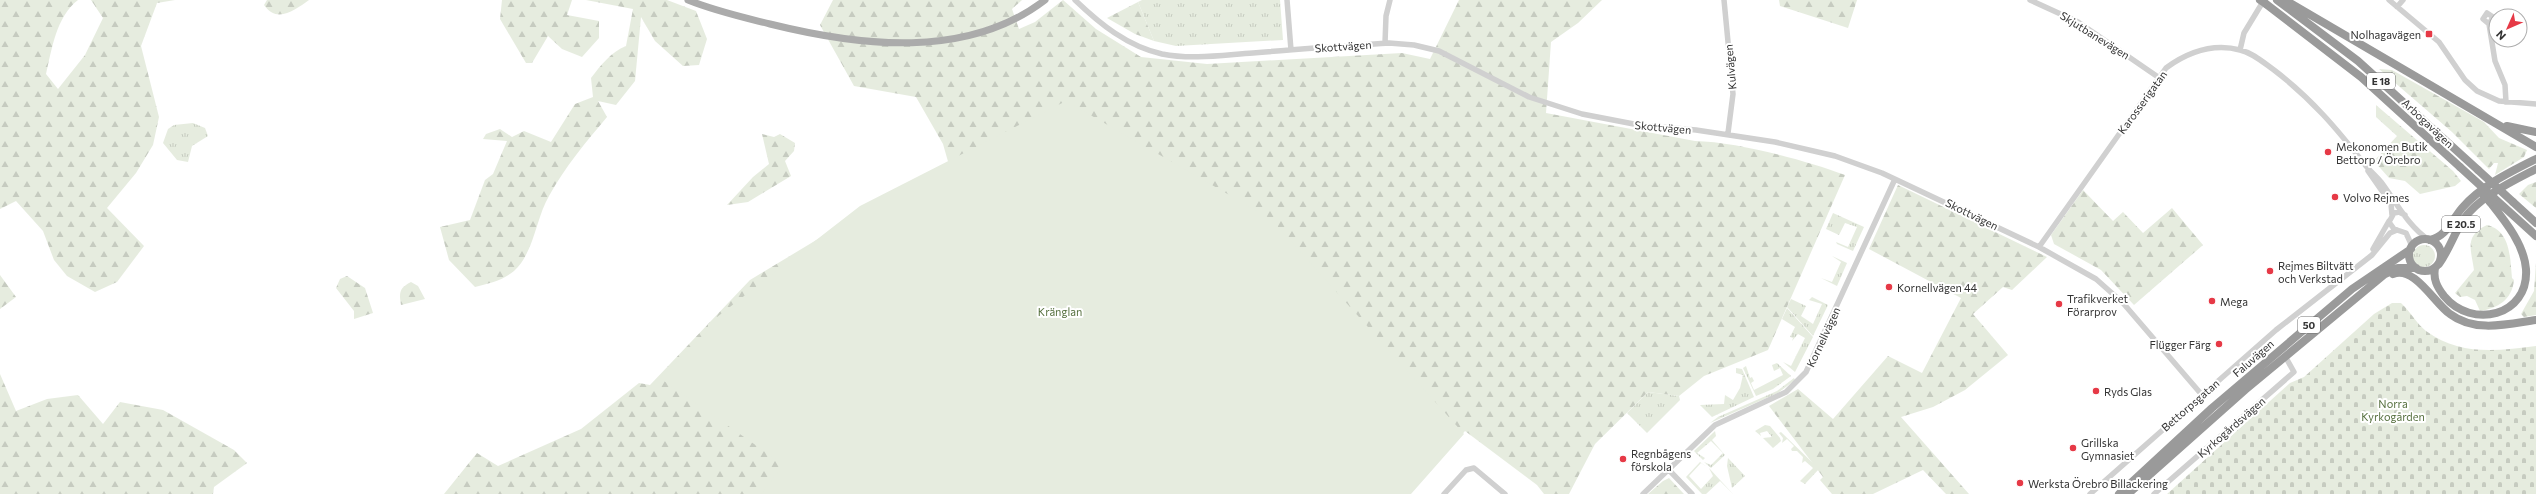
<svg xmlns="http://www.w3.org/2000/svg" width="2536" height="494" viewBox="0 0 2536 494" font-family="Commissioner,sans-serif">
	<defs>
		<pattern id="grass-tufts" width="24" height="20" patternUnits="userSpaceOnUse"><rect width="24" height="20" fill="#e6ecdf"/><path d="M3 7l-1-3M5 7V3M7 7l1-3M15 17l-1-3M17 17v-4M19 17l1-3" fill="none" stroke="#c6cbc0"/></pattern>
		<pattern id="forest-firs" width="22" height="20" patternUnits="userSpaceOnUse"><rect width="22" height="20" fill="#e6ecdf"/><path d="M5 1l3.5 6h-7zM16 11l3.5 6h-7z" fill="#c6cbc0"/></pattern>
		<pattern id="cemetery-stones" width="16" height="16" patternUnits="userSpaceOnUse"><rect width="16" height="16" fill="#e6ecdf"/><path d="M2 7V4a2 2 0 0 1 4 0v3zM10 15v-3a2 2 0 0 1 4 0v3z" fill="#c6cbc0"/></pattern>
	</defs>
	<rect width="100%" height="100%" fill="#fff"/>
	<path fill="url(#grass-tufts)" d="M1142 0H1280L1283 40 1176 46 1154 41 1138 2Z
		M193 123 205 128 208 136 192 146 188 162 177 160 163 143 168 129 174 125Z
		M1833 213 1864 227 1853 251 1837 244 1836 242 1848 247 1857 227 1845 223 1839 235 1826 229Z
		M2413 256a11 11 0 1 1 22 0a11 11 0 1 1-22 0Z
		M1832 256 1847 263 1837 286 1821 278 1832 282 1841 262Z
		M1812 297 1828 305 1813 336 1787 307 1791 299 1806 306 1801 316 1813 324 1822 304 1809 300Z
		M1787 308 1813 337 1795 372 1783 362 1791 366 1805 338 1798 334 1792 341 1793 338 1790 337 1795 327 1782 319Z
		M1777 363 1791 376 1773 389 1756 396 1743 368 1746 366 1750 378 1752 377 1754 381 1751 383 1754 390 1783 375 1780 368 1774 371 1772 365Z
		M1736 368 1742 369 1754 397 1712 417 1700 405 1724 404 1725 395 1733 400 1740 388 1743 375 1736 373Z
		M1794 378 1795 380 1778 393 1710 423 1718 417 1777 391Z
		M1648 392 1679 396 1680 400 1647 433 1627 413Z
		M1765 425 1770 426 1780 438 1781 441 1773 448 1763 438 1772 437 1767 431 1760 433 1761 436 1755 431Z
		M1715 431 1716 436 1712 440 1725 455 1711 468 1704 462 1711 465 1723 453 1711 441 1697 453 1705 458 1703 460 1694 451Z
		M1781 432 1819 469 1805 484 1800 481 1813 468 1805 461 1802 463 1803 457 1797 451H1792L1791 449 1794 446 1787 439 1782 443 1783 438 1779 433Z
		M1728 458 1745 476 1732 488 1727 466Z
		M1700 462 1707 467 1701 463 1689 476 1701 489 1713 476 1709 468 1733 494 1720 481 1706 494H1702L1686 477Z"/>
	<path fill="url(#forest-firs)" d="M0 0H78C56 17 52 49 46 74L58 89 85 55 103 18 91 0H175L157 3 141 46 159 117 153 145 136 173 107 208 144 246 117 282 95 292 67 276 54 260 43 231 16 201 0 209Z
		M267 0H309C295 10 277 24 264 5Z
		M502 0H572L567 15 599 21V38L582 57 562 49 548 36 532 63H526L500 19Z
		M586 0H667L696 11 707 39 699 65 683 66 655 41 641 17 635 81 616 105 598 101 607 117C586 142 565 167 549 196 536 218 534 253 514 271 502 281 490 283 475 287L449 260 440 227 470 220 485 180 493 174 507 141 483 139 486 134 500 129 512 137 524 131 551 142 575 104 593 97 591 78C601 65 611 52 626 46L633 9Z
		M833 0H1022L1012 9 1019 29 1035 22 1063 0 1096 29 1141 57 1207 64 1402 53 1430 59 1459 0H1602L1578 23 1551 42 1546 113 1695 141C1738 142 1804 160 1845 175L1768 350 1704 376 1679 396 1648 392 1595 444 1569 494H1544L1537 485 1465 431 1410 494H444L477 453 498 466 581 429 639 383 650 385 750 280 881 201 955 186 943 144 916 97 854 86 820 25Z
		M1779 0H1857L1848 28 1780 6Z
		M1138 2 1154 41 1135 34 1107 18Z
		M2379 69 2392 70 2484 122 2499 138 2527 150 2524 157 2495 175 2498 163H2494L2489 169 2452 132Z
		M2376 105 2453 171 2461 181 2455 186 2420 194 2405 181 2389 178 2374 161 2397 136 2376 117Z
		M762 134 774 137 780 134 795 143 794 151 785 161 791 176 748 202 727 205 753 177 769 164Z
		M2536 182V208L2519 194 2528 185Z
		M1898 185 2047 257 2012 290 2003 287 1973 314 2008 355 1965 390 1933 407 1901 417 1969 494H1946L1923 470 1873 494H1832L1820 480 1823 477 1769 406 1798 389 1833 419 1888 356 1922 373 1961 298 1869 249Z
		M2083 190 2113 221 2123 212 2143 233 2172 208 2203 245 2134 305 2101 270 2054 244 2051 235Z
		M2487 225C2511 231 2510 258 2512 278L2514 280C2512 300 2498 308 2480 311L2475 300 2467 296 2460 297 2455 293 2474 270C2471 249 2464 236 2487 225Z
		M2536 263V315L2524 317 2521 314 2534 291Z
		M0 275 16 297 0 309Z
		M347 276 365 288 373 313 354 319V311L336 288 340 279Z
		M411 282 418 286 425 299 401 305C399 293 399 288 411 282Z
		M0 374 16 411 47 399 78 395 103 424 120 402 163 410 234 450 247 463 214 487 213 494H0Z
		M1669 478 1684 494H1648L1663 481Z"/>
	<path fill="url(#cemetery-stones)" d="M2392 303H2401C2410 311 2416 323 2426 331 2460 356 2497 351 2536 346V494H2167L2290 383 2304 377 2374 314Z"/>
	<path fill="#e6ecdf" d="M1066 101 1271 219 1464 434 1411 494H761L784 465 660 378 708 331V324L860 206Z"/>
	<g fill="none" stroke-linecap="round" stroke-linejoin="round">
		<path stroke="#d0d0d0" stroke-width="5.5" d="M1075 0C1100 24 1127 46 1162 54 1192 60 1223 55 1253 53 1298 49 1344 46 1389 43L1414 45 1439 51 1529 97 1582 114 1639 125 1696 130 1775 142 1835 156 1882 173 2039 247 2096 279 2123 303 2202 395
			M1287 0 1291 50
			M1724 0 1733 94 1728 133
			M2030 0 2078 22 2158 77
			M2389 0 2439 42 2465 80 2477 91 2499 101 2536 104
			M2397 7 2403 0
			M2489 24 2493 17 2487 13 2483 19 2489 24 2495 61 2505 85 2506 102
			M1385 43 1386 16 1390 0
			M2240 50 2244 33 2264 0
			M2368 171 2391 204 2392 215
			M2405 215 2399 212 2394 213 2389 222 2394 229 2406 233 2412 246
			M2039 247 2166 68C2188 52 2213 43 2240 50 2253 53 2264 63 2274 70 2312 99 2337 129 2366 166 2371 172 2376 176 2381 182 2396 202 2408 226 2429 240
			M2373 249 2389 221
			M1668 469 1692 494
			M1444 494 1466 470 1474 468 1505 494
			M1643 494 1715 425 1786 392 1806 372 1895 179
			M2090 494 2276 330 2372 255 2390 233 2397 230
			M2154 494 2294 372 2285 356"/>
		<path stroke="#ababab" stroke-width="7" d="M688 0C715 11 742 17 770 24 859 46 967 60 1045 0"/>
		<path stroke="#9a9a9a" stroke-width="8" d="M2277 0 2358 61 2478 170
			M2285 0 2536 147
			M2266 4 2361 77 2460 167
			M2507 126 2536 132
			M2494 198 2536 236
			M2513 202 2536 223
			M2409 255a16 16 0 1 1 32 0a16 16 0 1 1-32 0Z
			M2430 240C2447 236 2451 221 2462 208 2481 186 2510 172 2536 159
			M2439 264C2449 250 2454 234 2463 220 2479 197 2511 182 2536 169
			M2435 268C2433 279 2437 287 2444 296 2472 330 2529 316 2526 269 2524 244 2505 221 2490 202
			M2393 274C2414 265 2435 304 2450 314 2475 333 2508 324 2536 320
			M2119 494 2212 408 2352 289 2411 249
			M2128 494 2245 390 2385 274 2398 268H2416"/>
		<path stroke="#9a9a9a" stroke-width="8" d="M2260 0 2266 4
			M2460 167 2494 198
			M2478 170 2513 202
			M2481 192 2490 202"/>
	</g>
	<g fill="#e63946" stroke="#fff" stroke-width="1.5">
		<rect x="2425" y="30" width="8" height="8" rx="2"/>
		<circle cx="2328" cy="152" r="4"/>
		<circle cx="2335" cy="197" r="4"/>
		<circle cx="2270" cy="271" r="4"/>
		<circle cx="1889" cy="287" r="4"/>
		<circle cx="2212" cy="301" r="4"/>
		<circle cx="2059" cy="304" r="4"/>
		<circle cx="2219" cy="344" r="4"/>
		<circle cx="2096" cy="391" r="4"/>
		<circle cx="2073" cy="448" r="4"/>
		<circle cx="1623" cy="459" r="4"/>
		<circle cx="2020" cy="483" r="4"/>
	</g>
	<g text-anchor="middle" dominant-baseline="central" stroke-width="4" stroke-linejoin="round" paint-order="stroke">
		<g fill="#fff" stroke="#707070" stroke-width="1">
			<rect x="2367" y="73" width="28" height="16" rx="3"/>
			<rect x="2442" y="216" width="38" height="16" rx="3"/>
			<rect x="2298" y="317" width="22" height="16" rx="3"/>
		</g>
		<g font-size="10" font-weight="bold" fill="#333">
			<text x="2381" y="81">E 18</text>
			<text x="2461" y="224">E 20.5</text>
			<text x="2309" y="325">50</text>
		</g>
		<g font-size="11" fill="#333" stroke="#fff" text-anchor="start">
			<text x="2421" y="34" text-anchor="end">Nolhagavägen</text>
			<text x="2336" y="146">Mekonomen Butik<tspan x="2336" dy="13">Bettorp / Örebro</tspan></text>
			<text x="2343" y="197">Volvo Rejmes</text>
			<text x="2278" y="265">Rejmes Biltvätt<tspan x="2278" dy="13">och Verkstad</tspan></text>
			<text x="1897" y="287">Kornellvägen 44</text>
			<text x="2067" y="298">Trafikverket<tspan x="2067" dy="13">Förarprov</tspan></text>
			<text x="2220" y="301">Mega</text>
			<text x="2211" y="344" text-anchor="end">Flügger Färg</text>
			<text x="2104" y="391">Ryds Glas</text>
			<text x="2081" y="442">Grillska<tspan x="2081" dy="13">Gymnasiet</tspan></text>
			<text x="1631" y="453">Regnbågens<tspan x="1631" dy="13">förskola</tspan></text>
			<text x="2028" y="483">Werksta Örebro Billackering</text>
		</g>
		<g font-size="11" fill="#333" stroke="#fff">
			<text transform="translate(2095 35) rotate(32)">Skjutbanevägen</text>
			<text transform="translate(1343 46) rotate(-4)">Skottvägen</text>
			<text transform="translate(1730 67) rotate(-95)">Kulvägen</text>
			<text transform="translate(2142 102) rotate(-54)">Karosserigatan</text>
			<text transform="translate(2428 123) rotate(43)">Arbogavägen</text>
			<text transform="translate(1663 127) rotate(5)">Skottvägen</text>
			<text transform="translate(1972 214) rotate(26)">Skottvägen</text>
			<text transform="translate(1823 337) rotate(-65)">Kornellvägen</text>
			<text transform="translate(2253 358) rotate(-41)">Faluvägen</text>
			<text transform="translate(2190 405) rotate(-41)">Bettorpsgatan</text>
			<text transform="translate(2231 427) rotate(-41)">Kyrkogårdsvägen</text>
		</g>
		<g font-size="11" fill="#56703f" stroke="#fff">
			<text x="1060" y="311">Kränglan</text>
			<text x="2393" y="403">Norra<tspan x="2393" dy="13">Kyrkogården</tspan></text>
		</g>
	</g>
	<g transform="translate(2508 28) rotate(225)"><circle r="19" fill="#ffffff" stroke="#adadad"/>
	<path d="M0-3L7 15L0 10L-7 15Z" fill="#e63946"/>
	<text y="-6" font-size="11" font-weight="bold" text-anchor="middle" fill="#333333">N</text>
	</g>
</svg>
